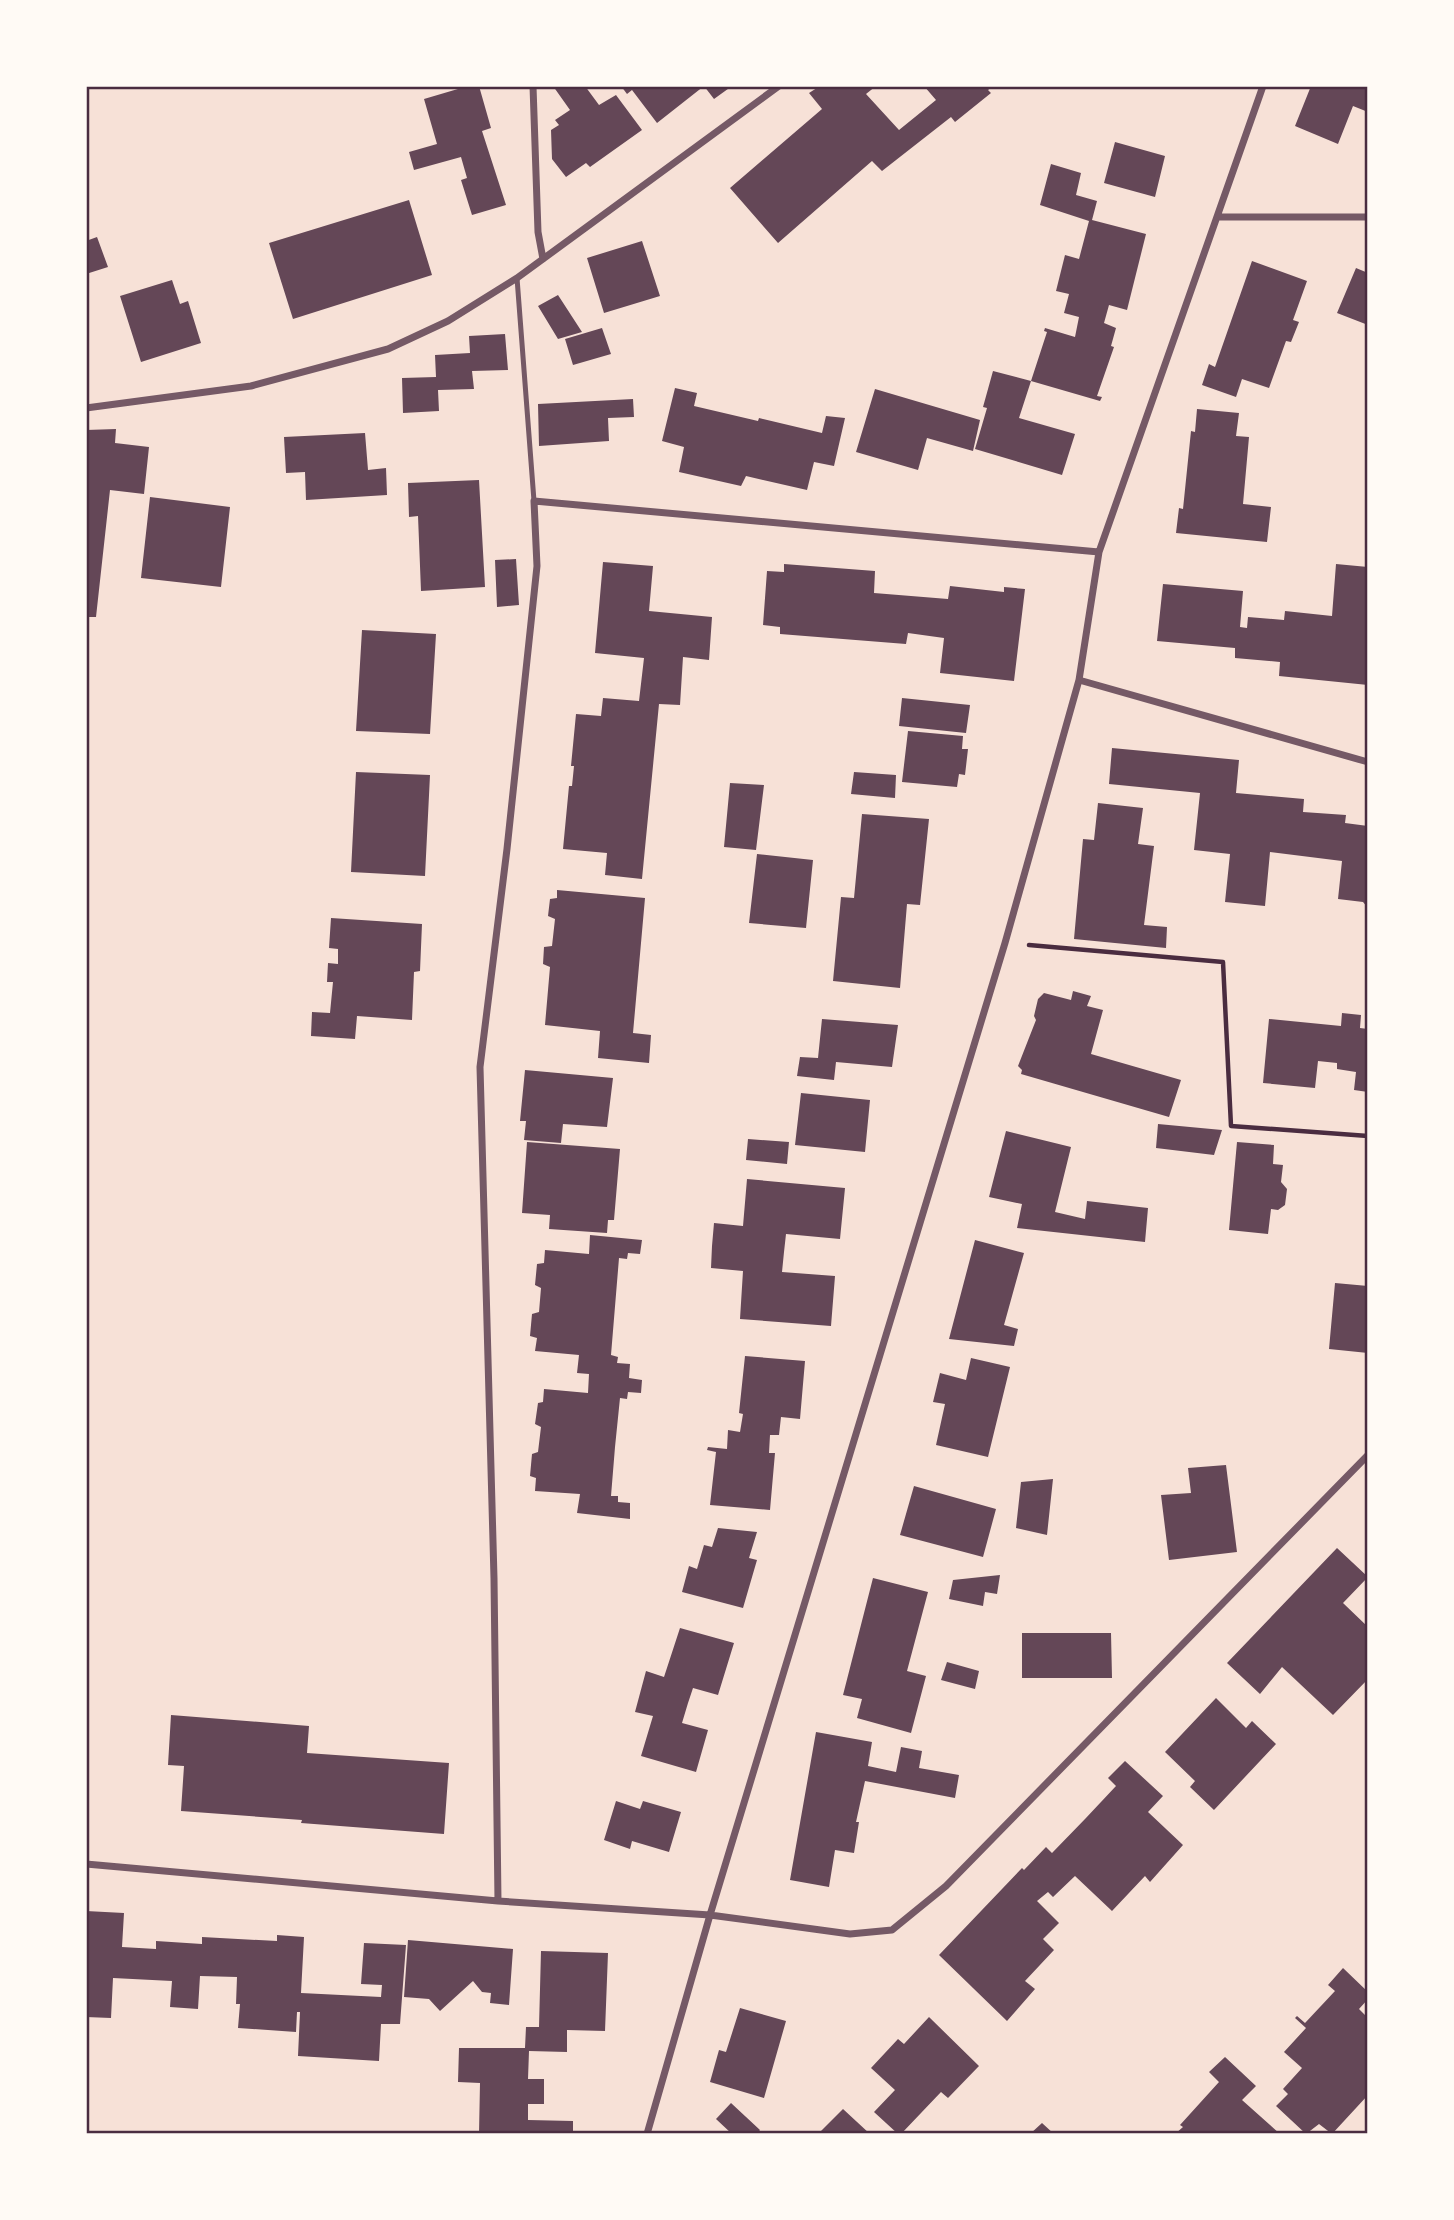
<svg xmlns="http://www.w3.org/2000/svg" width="1454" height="2220" viewBox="0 0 1454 2220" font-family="'Golos Text',sans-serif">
	<rect width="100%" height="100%" fill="#f7e1d7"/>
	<path fill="#644757" d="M468 86H479L491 128 482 131 506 205 472 215 461 180 467 178 461 157 414 170 409 152 437 144 424 99Z
		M553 86H585L599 105 616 95 642 130 590 167 586 163 566 177 552 159 551 130 559 125 555 120 570 110Z
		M621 86H704L657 123 632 90 627 94Z
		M704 86H732L714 99Z
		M820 86H876L866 94 899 130 936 100 924 86H993L988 90 991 93 955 122 951 117 882 171 872 161 778 243 730 188 822 109 809 93Z
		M1311 86H1353L1361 89 1362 86H1368V112L1353 106 1338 144 1295 126Z
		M1115 142 1165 156 1155 197 1104 183Z
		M1051 164 1081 173 1076 195 1097 201 1092 220 1146 234 1127 310 1109 305 1104 323 1116 328 1111 346 1114 347 1097 396 1102 397 1100 401 1031 381 1047 332 1044 331 1045 328 1075 337 1079 317 1064 313 1069 294 1056 291 1065 255 1079 259 1089 221 1040 205Z
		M409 200 432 275 293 319 269 243Z
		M97 237 108 267 86 274V241Z
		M642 241 660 296 604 313 587 258Z
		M1252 261 1307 281 1293 320 1299 322 1291 342 1286 341 1269 388 1242 379 1236 397 1202 385 1209 364 1215 367Z
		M1356 268 1368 273V325L1337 313Z
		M172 280 180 304 188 301 201 343 141 362 120 296Z
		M558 295 582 332 558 339 538 306Z
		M602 328 611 354 573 365 565 339Z
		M505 334 508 370 472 371 474 389 438 390 439 411 403 413 402 378 436 377 435 355 470 353 469 336Z
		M993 371 1031 381 1019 418 1075 434 1062 475 975 449 987 408 983 407Z
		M675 388 697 393 694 406 758 421 759 418 822 433 826 416 845 418 834 466 814 462 807 490 746 476 741 486 679 472 684 447 662 441Z
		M875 389 980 420 973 451 927 438 918 470 856 452Z
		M633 399 634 417 608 418 609 441 539 446 538 404Z
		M1197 409 1239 413 1236 436 1249 437 1243 504 1271 507 1267 542 1176 533 1179 508 1183 509 1191 431 1195 432Z
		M116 429 115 443 149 447 144 494 110 490 96 617H86V430Z
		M365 433 368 470 386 468 387 495 306 500 305 472 286 473 284 437Z
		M479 480 485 587 421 591 418 516 409 517 408 483Z
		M150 497 230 507 221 587 141 578Z
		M516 559 519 605 497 607 495 560Z
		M603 562 653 566 649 611 712 617 709 660 683 657 680 705 659 704 642 879 605 875 607 853 563 849 569 786H572L574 766H571L576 714 601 716 603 698 639 701 644 658 595 653Z
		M784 564 875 571 874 593 948 599 950 586 1004 592V587L1025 589 1014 681 940 673 944 638 908 633 906 644 780 634V627L763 625 767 571 784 572Z
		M1336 564 1368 567V685L1279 676 1280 662 1235 658V648L1157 641 1163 584 1243 591 1240 627 1247 628 1248 617 1284 620 1285 611 1332 616Z
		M362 630 436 634 430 734 356 731Z
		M902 698 970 705 966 733 899 726Z
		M908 731 963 736 962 749H968L965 775 959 774 957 787 902 782Z
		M1112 748 1239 760 1236 793 1304 799 1303 812 1346 815 1345 823 1368 826V908L1363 902 1338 899 1342 861 1270 852 1265 906 1225 902 1230 854 1194 850 1200 793 1109 784Z
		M356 772 430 775 425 876 351 872Z
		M854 772 896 775 895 798 851 794Z
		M730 783 764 785 756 850 724 847Z
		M1098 803 1143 808 1138 844 1154 846 1144 925 1167 927 1166 948 1074 939 1083 839 1094 840Z
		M862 814 929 819 920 905 907 904 900 988 833 981 841 897 854 898Z
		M757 854 813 860 806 928 749 923Z
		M557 890 645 898 633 1033 651 1035 649 1063 598 1058 600 1031 545 1025 550 967 543 964 544 947 552 946 555 919 548 916 550 899 557 898Z
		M331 918 422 924 420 971 414 972 412 1020 357 1016 355 1039 311 1036 312 1012 330 1013 333 982H327L328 963 338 964V949L329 948Z
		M1073 991 1091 996 1087 1006 1103 1010 1091 1054 1181 1080 1169 1117 1021 1074 1022 1070 1018 1066 1036 1020 1034 1016 1038 999 1044 993 1071 1000Z
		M1342 1013 1361 1015 1360 1028 1368 1029V1092L1354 1090 1356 1072 1337 1069V1063L1318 1061 1315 1088 1263 1083 1269 1019 1341 1026Z
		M822 1019 898 1025 892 1067 836 1062 834 1080 797 1076 800 1057 818 1058Z
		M525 1070 613 1078 607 1127 563 1124 561 1143 524 1140 526 1121H520Z
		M801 1093 870 1100 865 1152 795 1145Z
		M1158 1124 1222 1130 1214 1155 1156 1148Z
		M1006 1131 1071 1147 1055 1212 1085 1219 1087 1201 1148 1208 1145 1242 1017 1228 1022 1204 989 1197Z
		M748 1139 789 1142 787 1164 746 1160Z
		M527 1142 620 1149 614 1220H608L607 1233 549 1229 550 1215 522 1213Z
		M1237 1142 1274 1145 1273 1164 1283 1165 1281 1182 1287 1189 1285 1205 1278 1210 1271 1209 1268 1234 1229 1230Z
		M747 1179 845 1188 840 1239 786 1234 784 1252 782 1272 835 1276 831 1326 740 1319 743 1271 711 1268 712 1246 714 1223 743 1226Z
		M590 1235 642 1240 640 1254 628 1253 627 1259 619 1258 611 1355 618 1357 617 1363 630 1364 629 1378 642 1380 641 1393 628 1392 627 1399 620 1398 615 1447 611 1496H618V1502L630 1503V1519L577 1513 580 1494 535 1491 536 1478 530 1476 532 1454 538 1452 541 1427 535 1424 538 1403 543 1402 544 1389 588 1393 589 1374 577 1373 579 1355 535 1351 537 1338 530 1336 532 1314 539 1312 541 1288 535 1285 537 1264 544 1263 545 1250 589 1254Z
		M975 1240 1024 1253 1004 1325 1018 1329 1014 1346 949 1339Z
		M1335 1283 1368 1286V1353L1329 1349Z
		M745 1356 805 1361 800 1419 781 1417 779 1435H770L769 1453H775L770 1510 710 1505 716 1452 707 1450 708 1447 727 1449 728 1430 740 1432 743 1414 739 1413Z
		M971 1358 1010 1367 988 1457 936 1445 945 1404 933 1402 940 1373 966 1380Z
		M1226 1465 1237 1552 1169 1560 1161 1495 1191 1493 1188 1468Z
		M1053 1479 1047 1535 1016 1528 1021 1482Z
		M914 1486 996 1509 983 1557 900 1535Z
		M718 1528 757 1532 749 1558 757 1560 743 1608 682 1592 689 1566 697 1569 704 1545 712 1547Z
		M1337 1548 1368 1577 1343 1603 1368 1627V1679L1333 1715 1282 1667 1260 1694 1227 1663Z
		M1000 1575 997 1594 985 1592 983 1606 949 1599 953 1580Z
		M873 1578 928 1592 907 1671 926 1676 911 1733 857 1718 862 1699 843 1695Z
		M680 1628 734 1643 718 1695 693 1688 688 1703 682 1723 708 1730 696 1772 641 1756 653 1716 635 1712 646 1671 664 1677Z
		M1022 1633H1111L1112 1678H1022Z
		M947 1662 979 1671 975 1689 941 1680Z
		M1216 1698 1246 1728 1252 1721 1276 1744 1214 1810 1190 1787 1195 1781 1165 1752Z
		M171 1715 309 1726 307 1753 449 1763 444 1834 301 1823 302 1820 181 1811 184 1766 168 1765Z
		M816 1732 872 1742 868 1766 896 1772 901 1747 922 1751 919 1768 959 1775 955 1798 865 1781 856 1822H859L854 1853 835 1850 829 1887 790 1880Z
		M1125 1761 1163 1796 1148 1812 1183 1845 1150 1882 1145 1876 1112 1911 1075 1876 1053 1897 1048 1892 1037 1901 1059 1923 1043 1939 1054 1950 1025 1981 1035 1989 1007 2021 939 1955 1022 1868 1024 1870 1046 1847 1052 1853 1085 1819 1116 1786 1108 1778Z
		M616 1801 640 1809 643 1801 681 1812 669 1852 632 1841 630 1849 604 1840Z
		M86 1911 124 1913 122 1947 156 1949V1941L202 1944V1937L277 1941V1935L304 1937 301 1993 381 1997 382 1985 361 1984 364 1943 406 1945 400 2024H381L379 2061 298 2056 300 2012H297L296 2032 238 2028 240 2004H236L237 1977 200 1976 198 2009 170 2007 172 1981 113 1978 111 2018 86 2017Z
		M408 1940 513 1949 509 2005 490 2003 491 1993 482 1992 473 1981 440 2011 429 1999 404 1997Z
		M541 1951 608 1953 605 2031 567 2030V2052L529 2051 528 2079H544V2104H528V2120L573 2121V2134H479L480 2083 458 2082 459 2048H525L526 2027H539Z
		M1343 1968 1368 1992V1999L1359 2009 1368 2018V2095L1332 2134 1319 2124 1306 2134 1276 2106 1288 2094 1283 2089 1302 2068 1284 2052 1306 2028 1295 2018 1297 2016 1305 2023 1335 1991 1328 1985Z
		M740 2008 786 2021 764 2098 710 2082 719 2050 726 2052Z
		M929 2017 979 2066 948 2098 941 2092 901 2134H898L874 2112 895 2090 871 2068 898 2039 904 2044Z
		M1225 2057 1256 2086 1242 2100 1280 2134H1175L1183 2127 1180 2125 1219 2082 1209 2072Z
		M731 2103 760 2130 757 2134H732L716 2119Z
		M843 2109 870 2134H818Z
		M1042 2123 1054 2134H1030Z"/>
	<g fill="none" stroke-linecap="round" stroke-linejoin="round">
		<path stroke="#4a2c40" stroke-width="4.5" d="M1029 945 1223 962 1231 1126 1368 1136"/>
		<path stroke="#755966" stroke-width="5" d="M517 278 534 501"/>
		<path stroke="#755966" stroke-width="7" d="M533 86 538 232 543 259
			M1217 217H1368
			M86 408 251 386 388 349 448 321 517 278 779 86
			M1079 680 1368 762
			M86 1864 498 1901 710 1915 850 1934 892 1930 946 1886 1368 1455
			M498 1901 494 1578 480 1067 507 849 537 566 534 501 1099 552
			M647 2134 710 1915 1005 943 1079 680 1099 552 1263 86"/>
	</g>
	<rect width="1454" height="2220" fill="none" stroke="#fffaf5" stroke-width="175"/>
	<rect x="88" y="88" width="1278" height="2044" fill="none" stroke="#4a2c40" stroke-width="2.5"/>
</svg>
